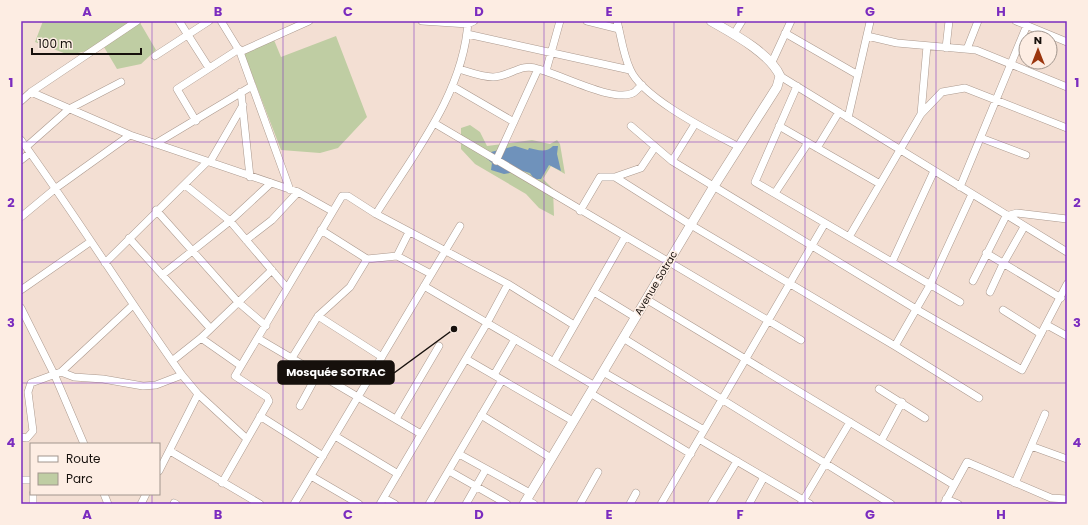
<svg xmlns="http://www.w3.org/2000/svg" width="1088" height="525" viewBox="0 0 1088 525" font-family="Poppins,sans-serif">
	<rect width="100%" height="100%" fill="#f3dfd3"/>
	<path fill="#bfcda3" d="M43 21H139L156 50 141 64 117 69 104 47 69 55 35 42Z
		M336 36 367 117 338 148 320 153 281 150 243 51 274 40 281 57Z
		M470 125 480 132 487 146 532 140 550 144 557 140 560 144 565 174 551 166 543 179 553 189 554 216 539 208 526 194 475 164 461 149V128Z"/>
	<path fill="#6f92bb" d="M515 146 528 150 529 148C537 150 547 153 553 146H558L557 154 561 171 549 165 541 179H534L530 173 523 171 504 174 491 170 492 163 486 158 487 153Z"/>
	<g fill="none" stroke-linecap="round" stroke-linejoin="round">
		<g stroke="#ab998e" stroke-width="8">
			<path id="minor" d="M179 21 209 68
				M221 21 240 52 290 190
				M422 21 468 24 474 21
				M587 21 619 29
				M617 21C621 36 623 54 630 69 642 98 711 132 739 147
				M1016 21 1067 42
				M785 33 858 75
				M467 34 630 70
				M734 34 742 21
				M867 36 897 43 976 50 1067 87
				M946 48 949 21
				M967 49 978 21
				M240 52 309 21
				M155 56 209 21
				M772 62 791 21
				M459 69C469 72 482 77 493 77 509 77 522 62 538 69
				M546 71 560 21
				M780 76 1067 252
				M452 86 514 122
				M797 86 755 182 960 302
				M31 92 130 135 298 192 332 211
				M241 92 250 177
				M21 101 31 92 137 21
				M921 114 927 46
				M848 118 870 22
				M196 121 177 89 239 49
				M434 123 801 340
				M631 126 672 161 916 309 1022 370 1067 284
				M779 126 880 184
				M981 138 1026 155
				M21 140C77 217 127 298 182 375L198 394 247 439
				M155 144 252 86
				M26 147 69 109 121 82
				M817 148 839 112
				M21 160 30 153
				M496 161 538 69C560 74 613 103 633 93 636 92 639 87 642 85
				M672 161 695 124
				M210 162 243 105
				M615 177 641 168 655 147
				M185 185 230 221 287 288
				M960 187 1027 25
				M775 193 808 143
				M156 210 238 302 266 326
				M580 211 600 177H615L691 225 895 346 979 398
				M376 214C413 155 464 93 468 21
				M21 217 56 188 130 135
				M321 230 367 259 397 256
				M409 232 397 256 431 274
				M849 237 921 114 942 92 965 88 1067 128
				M129 238 210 328
				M246 240 272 220 298 192
				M986 253 1061 298
				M892 262 934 171
				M105 263 207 162
				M162 275 230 221 271 183
				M973 281 1006 216 1017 213 1067 219
				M424 286 595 386
				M21 290 90 242
				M594 292 635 317
				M990 292 1003 264 1024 227
				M646 299 954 485
				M21 308 55 376 84 444
				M1003 310 1041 334
				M318 316 382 357
				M1047 325 1067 336
				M201 338 241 366
				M623 338 891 504
				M259 339 421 434
				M895 346 930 285 972 194
				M292 358 318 316 350 287 367 259
				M466 359 573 421
				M172 361 201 338 272 270
				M554 361 625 237
				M61 372 74 377 103 379 143 386 156 385 182 375
				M603 372 704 430
				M494 375 515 339
				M879 389 925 418
				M590 393 691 454
				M300 406 318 373
				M481 415 551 458
				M260 416 323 456
				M396 419 439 346
				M335 436 398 474
				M21 437 27 438 33 431 28 392 31 383 61 372 133 305
				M699 439 810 504
				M881 441 902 402
				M1031 446 1067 459
				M170 451 260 504
				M459 454 530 493
				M159 471 198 394
				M449 471 507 504
				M311 476 359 504
				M21 480H31
				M222 483 269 401 267 397 235 376 342 196H348L376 214 508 284 574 325
				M1015 483 1045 414
				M33 494V504
				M104 494 108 504
				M384 498 395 504
				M946 499 958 504
				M526 500 534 504
				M174 503 176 504
				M141 504 146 494
				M294 504 460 226
				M380 504 487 323 508 284
				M429 504 502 380
				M466 504 486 469
				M580 504 598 472
				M630 504 636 493
				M661 504 825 223
				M711 504 737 461
				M749 504 764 477
				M801 504 850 422
				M944 504 967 462 1051 498 1067 499"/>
		</g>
		<g stroke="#ab998e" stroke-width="10">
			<path id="tertiary" d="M524 504 714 186 777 87 780 76C770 53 732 33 711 21"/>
		</g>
		<use href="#minor" stroke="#fff" stroke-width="7"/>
		<use href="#tertiary" stroke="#fff" stroke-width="9"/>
	</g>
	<path fill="none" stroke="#7b2cbf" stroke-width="1" stroke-opacity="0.55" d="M152 21V444M283 21V504M414 21V504M544 21V504M674 21V504M805 21V504M936 21V504M21 142H1067M21 262H1067M21 383H1067M152 494V504"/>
	<g text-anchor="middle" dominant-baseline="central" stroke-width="3" stroke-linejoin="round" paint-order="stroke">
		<g font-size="10" fill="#16100c" stroke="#fdede3">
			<text transform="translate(656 283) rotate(-59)">Avenue Sotrac</text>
		</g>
	</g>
	<path fill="none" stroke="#16100c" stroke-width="1.5" d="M454 329L394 373"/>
	<circle fill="#16100c" stroke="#fdede3" stroke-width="1.5" cx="454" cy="329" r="4"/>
	<rect fill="#16100c" stroke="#16100c" stroke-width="1.5" x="278" y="361" width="116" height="23" rx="4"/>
	<g font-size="11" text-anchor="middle" font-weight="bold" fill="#fff">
		<text x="336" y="376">Mosquée SOTRAC</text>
	</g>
	<rect width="1088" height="525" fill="none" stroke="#fdede3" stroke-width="44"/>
	<rect x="30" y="443" width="130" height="52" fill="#fdede3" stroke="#a1958d"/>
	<rect x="38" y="456" width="20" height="6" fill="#ffffff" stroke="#a1958d"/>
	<text x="66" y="463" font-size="12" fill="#16100c">Route</text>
	<rect x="38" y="473" width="20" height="12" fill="#bfcda3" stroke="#a1958d"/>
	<text x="66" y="483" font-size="12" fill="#16100c">Parc</text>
	<g transform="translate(1038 50)"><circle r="19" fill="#fdede3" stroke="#a1958d"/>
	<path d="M0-3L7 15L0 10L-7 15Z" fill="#9b350d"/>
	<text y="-6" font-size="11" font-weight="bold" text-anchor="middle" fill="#16100c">N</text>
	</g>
	<path d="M32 48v6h109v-6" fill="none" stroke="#16100c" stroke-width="2"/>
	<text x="38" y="48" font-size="12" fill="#16100c" stroke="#fdede3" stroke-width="3" paint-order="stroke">100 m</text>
	<rect x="22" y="22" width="1044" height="481" fill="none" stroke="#7b2cbf" stroke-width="1.5"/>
	<g font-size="13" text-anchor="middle" font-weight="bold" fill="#7b2cbf">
		<text x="87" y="16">A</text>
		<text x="218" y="16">B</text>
		<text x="348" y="16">C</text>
		<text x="479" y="16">D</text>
		<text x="609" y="16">E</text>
		<text x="740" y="16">F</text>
		<text x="870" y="16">G</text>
		<text x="1001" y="16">H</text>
		<text x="11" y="87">1</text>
		<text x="1077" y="87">1</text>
		<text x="11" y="207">2</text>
		<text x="1077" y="207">2</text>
		<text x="11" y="327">3</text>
		<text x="1077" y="327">3</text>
		<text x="11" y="447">4</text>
		<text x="1077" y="447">4</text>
		<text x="87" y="519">A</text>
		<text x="218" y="519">B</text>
		<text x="348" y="519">C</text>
		<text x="479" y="519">D</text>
		<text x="609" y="519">E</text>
		<text x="740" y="519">F</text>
		<text x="870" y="519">G</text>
		<text x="1001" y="519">H</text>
	</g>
</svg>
